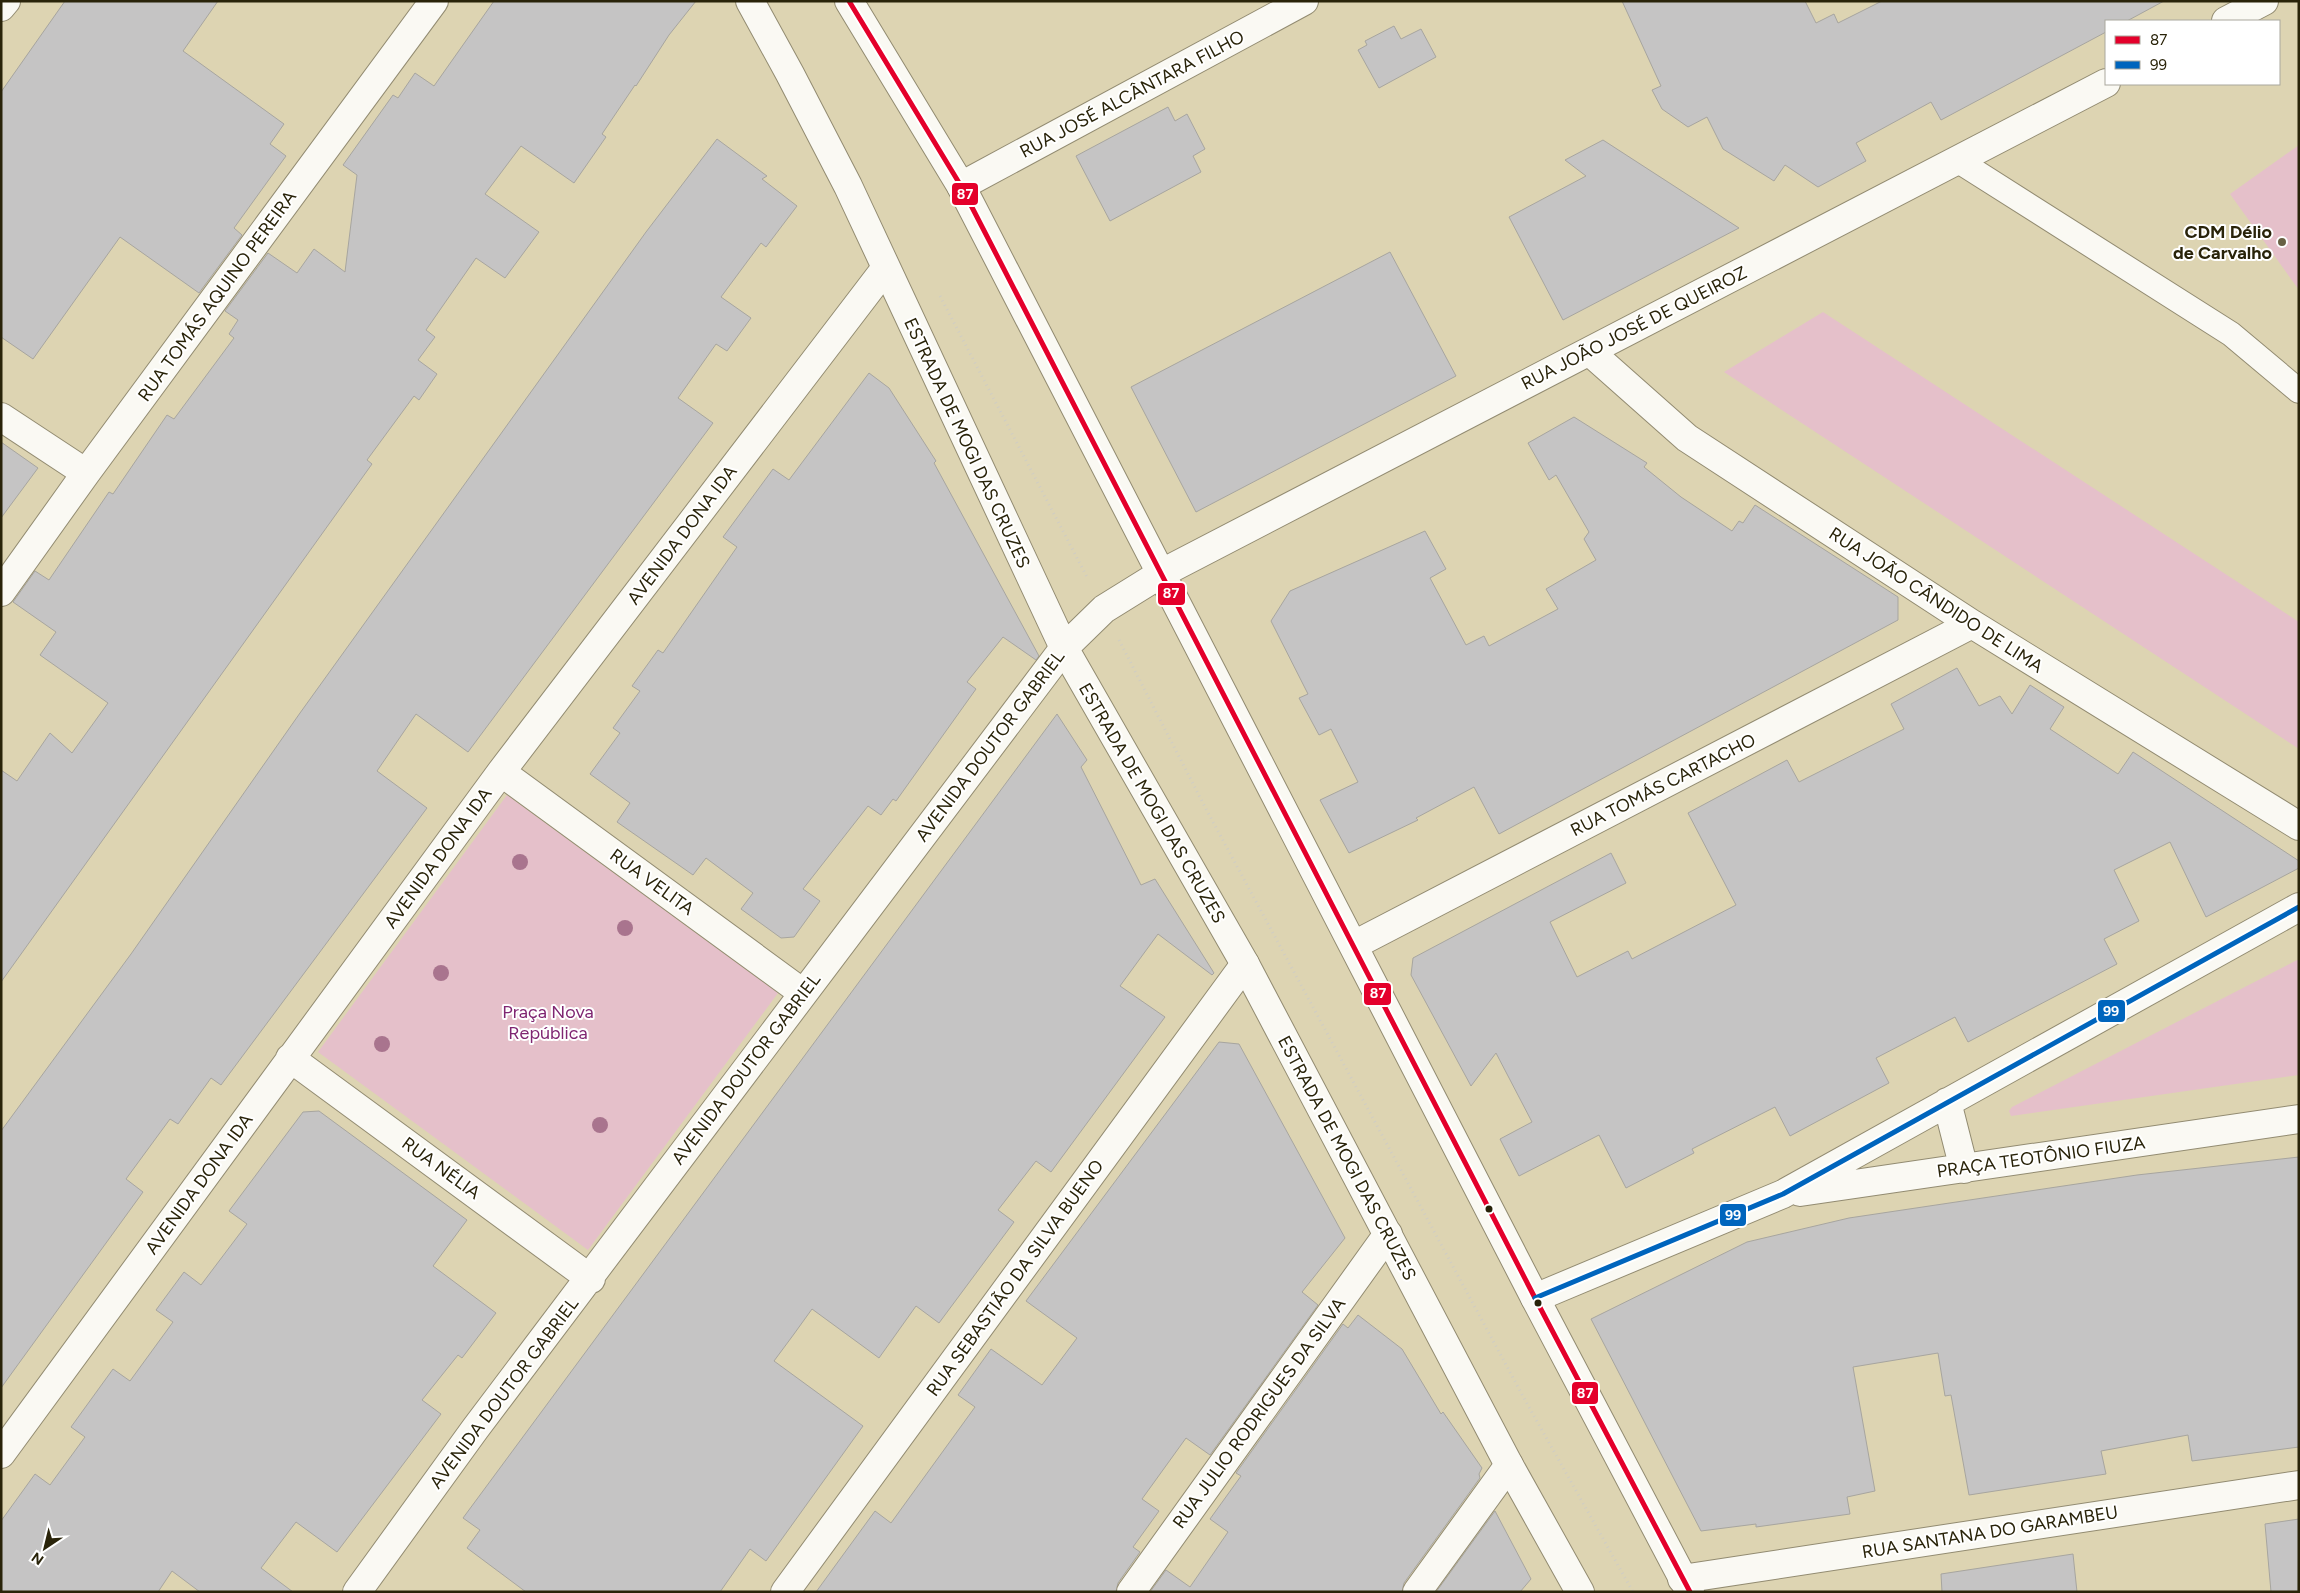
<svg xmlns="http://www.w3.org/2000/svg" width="2300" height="1593" viewBox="0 0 2300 1593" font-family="Figtree,sans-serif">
	<rect width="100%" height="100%" fill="#ddd4b2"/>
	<path fill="#e5c0ca" d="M2299 145V290L2230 194Z
		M1823 312 2299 622V749L1724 372Z
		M507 795 778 993 588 1250 318 1052Z
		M2299 959V1075L2011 1116 2009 1111 2012 1107Z"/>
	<path fill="#c5c4c4" stroke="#a7a59f" d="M65 1H218L183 51 284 124 270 144 286 156 234 228 242 235 199 293 120 237 33 359 1 337V92Z
		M494 1H696L669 35 636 86 635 85 602 134 606 137 574 183 521 146 485 194 539 232 505 278 476 258 426 330 435 337 418 360 437 374 419 400 414 396 367 460 372 464 1 982V770L17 781 50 733 72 753 108 703 40 655 56 632 13 602 35 571 49 580 109 492 113 494 167 415 174 419 234 338 229 334 238 320 225 311 268 253 297 273 314 249 345 272 357 175 343 165 393 95 398 98 415 73 434 86Z
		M1622 1H1805L1816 23 1834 14 1838 23 1882 1H2164L2127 21H2106V32L1941 120 1931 102 1856 143 1866 161 1818 187 1785 165 1774 181 1723 149 1707 117 1688 127 1662 109 1652 90 1661 86Z
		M1394 26 1401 39 1421 29 1436 57 1379 88 1358 50 1367 45 1365 41Z
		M1168 107 1175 121 1187 114 1205 149 1193 156 1201 172 1110 221 1076 156Z
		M717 139 767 176 762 179 797 206 766 247 761 243 721 297 751 318 727 351 716 344 678 398 713 423 468 752 416 714 377 771 427 808 221 1085 211 1078 178 1124 170 1119 126 1179 143 1192 1 1388V1131L131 954 300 713 646 232Z
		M1603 140 1739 228 1563 320 1509 217 1586 176 1565 160Z
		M1390 252 1456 376 1196 512 1131 387Z
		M869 373 889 388 936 461 934 463 1039 656 1036 660 1003 637 967 682 976 689 896 801 893 799 881 815 868 806 803 889 820 901 794 937 781 938 741 909 753 893 706 858 693 875 617 822 630 803 590 774 620 733 613 728 640 691 632 686 658 650 663 653 737 547 723 537 773 469 789 480Z
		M1574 417 1647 463 1644 467 1681 497 1732 531 1739 521 1743 523 1755 505 1898 597V620L1499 834 1474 787 1416 818 1418 820 1349 853 1320 800 1358 782 1331 729 1319 735 1299 698 1308 694 1271 621 1290 591 1425 531 1446 569 1430 578 1466 645 1484 636 1489 646 1558 609 1546 589 1596 560 1584 539 1589 532 1556 475 1549 480 1528 443Z
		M1 442 38 468 1 518Z
		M1957 668 1979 706 2000 696 2012 714 2030 685 2064 707 2050 729 2118 774 2133 752 2299 861V868L2206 917 2170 842 2114 870 2139 921 2104 939 2117 964 1968 1042 1955 1017 1876 1058 1889 1083 1790 1136 1775 1107 1692 1149 1694 1153 1626 1188 1599 1135 1519 1176 1500 1139 1532 1122 1496 1053 1471 1086 1411 975 1413 958 1611 853 1626 883 1550 922 1577 977 1628 951 1632 959 1736 905 1688 813 1787 760 1799 782 1904 729 1891 704Z
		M1057 714 1087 760 1081 767 1141 885 1155 879 1214 973 1212 975 1158 934 1120 986 1165 1017 1051 1172 1036 1161 998 1210 1014 1222 939 1323 916 1306 879 1358 812 1309 794 1334 774 1361 863 1426 766 1561 750 1549 720 1592H526L467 1548 480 1530 463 1518Z
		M1219 1042 1239 1044 1345 1238 1302 1292 1318 1305 1210 1455 1186 1438 1142 1499 1159 1511 1133 1547 1140 1552 1118 1583 1116 1592H816L875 1511 891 1523 975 1407 958 1395 991 1349 1042 1385 1077 1338 1026 1301Z
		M319 1111 467 1220 433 1266 496 1313 462 1358 458 1355 422 1400 441 1414 337 1552 296 1522 261 1568 293 1592H200L172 1571 158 1592H1V1521L35 1474 50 1485 85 1437 71 1427 113 1369 130 1381 173 1322 156 1310 184 1272 201 1285 247 1224 229 1211 303 1112Z
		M2299 1157V1447L2192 1461 2188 1435 2101 1451 2106 1474 1969 1495 1951 1395 1945 1396 1938 1353 1853 1367 1875 1491 1847 1497 1850 1514 1756 1527V1524L1701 1531 1591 1319 1747 1242 1849 1218 2137 1175Z
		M1358 1315 1402 1349 1441 1414 1443 1412 1482 1468 1479 1474 1480 1478 1404 1583 1402 1592H1150L1166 1570 1190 1587 1228 1532 1210 1519 1241 1476 1236 1473 1343 1324 1348 1328Z
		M1495 1511 1531 1579 1520 1592H1436Z
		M2299 1519 2298 1592H2271L2265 1524Z
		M2073 1554 2077 1592H1942L1941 1574Z"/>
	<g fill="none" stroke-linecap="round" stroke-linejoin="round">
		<g stroke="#928b71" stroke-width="26">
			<path id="lane" d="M1957 160 2231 334 2299 391"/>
		</g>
		<g stroke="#928b71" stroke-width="30">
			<path id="street" d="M1 7 6 1
				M961 186 1304 1
				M1590 352 1687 438 1972 624 2299 826
				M1 417 86 473
				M1 592 86 473 434 1
				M501 772 803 993
				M1354 945 1972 624
				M290 1058 591 1279
				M1947 1102 1964 1169
				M1800 1192 2299 1119
				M1535 1298 1783 1194 2299 907
				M1 1454 501 772 885 269
				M1682 1579 2299 1485
				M357 1592 475 1429 1064 648
				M785 1592 1245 964
				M1131 1592 1388 1234
				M1417 1592 1509 1465"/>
		</g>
		<g stroke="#928b71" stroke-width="30">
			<path id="secondary" d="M750 1 790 74 848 186 1064 648 1245 964 1509 1465 1580 1592
				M849 1 961 186 1535 1298 1690 1592
				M2226 21 2264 1
				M1064 648 1104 609 1162 573 2106 83"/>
		</g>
		<path stroke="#d0cdc3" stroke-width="3" stroke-dasharray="1 4" stroke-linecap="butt" d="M940 296 1088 579
			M1119 640 1206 809 1525 1400 1633 1592"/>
		<use href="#lane" stroke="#faf9f3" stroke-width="24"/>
		<use href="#street" stroke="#faf9f3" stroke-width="28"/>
		<use href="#secondary" stroke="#faf9f3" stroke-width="28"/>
		<g stroke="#fff" stroke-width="9">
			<path id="bus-1" d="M849 1 961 186 1535 1298 1690 1592"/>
		</g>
		<g stroke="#fff" stroke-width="9">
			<path id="bus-2" d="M1535 1298 1783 1194 2299 907"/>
		</g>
		<use href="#bus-1" stroke="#e4002b" stroke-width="5"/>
		<use href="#bus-2" stroke="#0065bd" stroke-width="5"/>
	</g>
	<g fill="#a9748e">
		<circle cx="520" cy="862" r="8"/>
		<circle cx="625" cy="928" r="8"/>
		<circle cx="441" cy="973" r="8"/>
		<circle cx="382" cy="1044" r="8"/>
		<circle cx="600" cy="1125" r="8"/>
	</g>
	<circle fill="#686144" stroke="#fff" stroke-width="2" cx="2282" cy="242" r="5"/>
	<g fill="#292309" stroke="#fff" stroke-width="2">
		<circle cx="1489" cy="1209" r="4.5"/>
		<circle cx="1538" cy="1303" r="4.5"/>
	</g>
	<g text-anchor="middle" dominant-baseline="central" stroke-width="4" stroke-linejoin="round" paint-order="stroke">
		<g font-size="18" fill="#292309" stroke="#fff">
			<text transform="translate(1132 94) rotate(-28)">RUA JOSÉ ALCÂNTARA FILHO</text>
			<text transform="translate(217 296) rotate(-54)">RUA TOMÁS AQUINO PEREIRA</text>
			<text transform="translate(1634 328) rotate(-27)">RUA JOÃO JOSÉ DE QUEIROZ</text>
			<text transform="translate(967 443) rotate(65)">ESTRADA DE MOGI DAS CRUZES</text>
			<text transform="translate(682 535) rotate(-53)">AVENIDA DONA IDA</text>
			<text transform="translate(1936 600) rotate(33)">RUA JOÃO CÂNDIDO DE LIMA</text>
			<text transform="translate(990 746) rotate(-53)">AVENIDA DOUTOR GABRIEL</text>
			<text transform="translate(1663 785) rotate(-27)">RUA TOMÁS CARTACHO</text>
			<text transform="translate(1152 803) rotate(60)">ESTRADA DE MOGI DAS CRUZES</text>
			<text transform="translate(438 858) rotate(-54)">AVENIDA DONA IDA</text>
			<text transform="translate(652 882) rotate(36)">RUA VELITA</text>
			<text transform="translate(746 1069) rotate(-53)">AVENIDA DOUTOR GABRIEL</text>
			<text transform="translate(2041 1157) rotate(-8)">PRAÇA TEOTÔNIO FIUZA</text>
			<text transform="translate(1347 1158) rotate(62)">ESTRADA DE MOGI DAS CRUZES</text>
			<text transform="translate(441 1168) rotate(36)">RUA NÉLIA</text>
			<text transform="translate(199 1184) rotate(-54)">AVENIDA DONA IDA</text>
			<text transform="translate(1015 1278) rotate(-54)">RUA SEBASTIÃO DA SILVA BUENO</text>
			<text transform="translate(504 1393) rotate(-53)">AVENIDA DOUTOR GABRIEL</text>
			<text transform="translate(1259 1413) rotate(-54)">RUA JULIO RODRIGUES DA SILVA</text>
			<text transform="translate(1990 1532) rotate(-9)">RUA SANTANA DO GARAMBEU</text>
		</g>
		<g font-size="18" font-weight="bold" fill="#292309" stroke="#fff" text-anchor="end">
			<text x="2272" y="232">CDM Délio<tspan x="2272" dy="21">de Carvalho</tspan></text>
		</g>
		<g font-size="18" fill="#7f2571" stroke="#fff">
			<text x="548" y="1012">Praça Nova<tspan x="548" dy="21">República</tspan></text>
		</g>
	</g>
	<g stroke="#fff" stroke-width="2">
		<rect x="951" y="182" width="28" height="24" rx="5" fill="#e4002b"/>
		<rect x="1157" y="582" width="29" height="24" rx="5" fill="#e4002b"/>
		<rect x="1363" y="982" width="29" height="24" rx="5" fill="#e4002b"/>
		<rect x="2097" y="999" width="29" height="24" rx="5" fill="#0065bd"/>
		<rect x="1719" y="1203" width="28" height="24" rx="5" fill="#0065bd"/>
		<rect x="1571" y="1381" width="28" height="24" rx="5" fill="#e4002b"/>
	</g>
	<g font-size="14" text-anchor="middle" font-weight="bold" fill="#fff">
		<text x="965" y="199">87</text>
		<text x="1171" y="598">87</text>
		<text x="1378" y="998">87</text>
		<text x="2111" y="1016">99</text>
		<text x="1733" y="1220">99</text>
		<text x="1585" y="1398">87</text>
	</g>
	<rect width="2300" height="1593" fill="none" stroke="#292309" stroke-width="5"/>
	<rect x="2105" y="20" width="175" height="65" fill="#ffffff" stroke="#a9a79d"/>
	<rect x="2115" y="36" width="25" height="8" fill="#e4002b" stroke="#a9a79d"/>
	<text x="2150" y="45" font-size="15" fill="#292309">87</text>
	<rect x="2115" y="61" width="25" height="8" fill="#0065bd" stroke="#a9a79d"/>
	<text x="2150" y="70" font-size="15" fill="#292309">99</text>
	<g transform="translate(45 1548) rotate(215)" stroke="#ffffff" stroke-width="4" paint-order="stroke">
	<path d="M0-4L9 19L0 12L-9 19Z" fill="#292309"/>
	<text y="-8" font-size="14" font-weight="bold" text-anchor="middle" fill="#292309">N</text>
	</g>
</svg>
